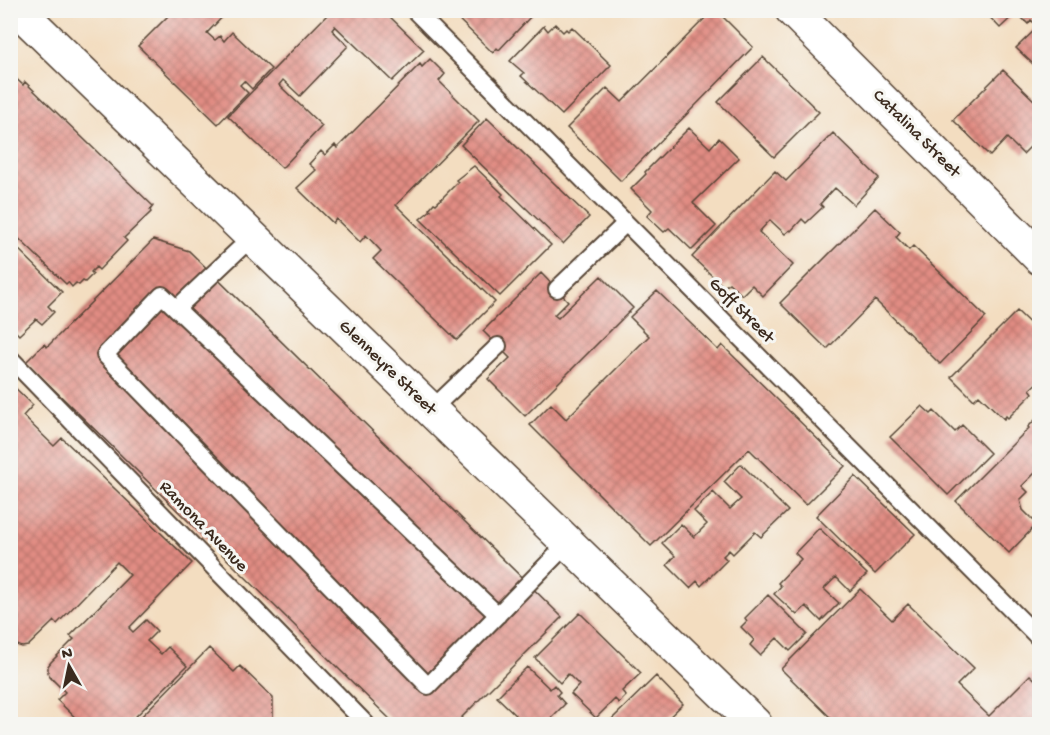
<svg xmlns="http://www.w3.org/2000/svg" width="1050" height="735" viewBox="0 0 1050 735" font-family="'Gochi Hand',sans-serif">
	<defs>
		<pattern id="building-cross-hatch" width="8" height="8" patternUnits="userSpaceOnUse" patternTransform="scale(1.5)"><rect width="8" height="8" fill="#e18c83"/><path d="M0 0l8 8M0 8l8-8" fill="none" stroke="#b8736b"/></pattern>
	</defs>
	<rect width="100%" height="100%" fill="#f6f6f2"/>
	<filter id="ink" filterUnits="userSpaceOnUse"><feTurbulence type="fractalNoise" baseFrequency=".0167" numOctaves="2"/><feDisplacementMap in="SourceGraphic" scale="12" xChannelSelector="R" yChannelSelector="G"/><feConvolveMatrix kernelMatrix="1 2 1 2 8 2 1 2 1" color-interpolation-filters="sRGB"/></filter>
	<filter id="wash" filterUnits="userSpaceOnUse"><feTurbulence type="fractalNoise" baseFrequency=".008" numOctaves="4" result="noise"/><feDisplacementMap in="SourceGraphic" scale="24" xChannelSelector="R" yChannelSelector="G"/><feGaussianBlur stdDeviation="1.35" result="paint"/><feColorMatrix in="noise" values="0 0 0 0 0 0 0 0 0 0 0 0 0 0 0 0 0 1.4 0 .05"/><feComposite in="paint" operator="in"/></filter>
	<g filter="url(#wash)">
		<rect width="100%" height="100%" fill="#f3ddc0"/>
		<g id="blocks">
			<path fill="url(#building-cross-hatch)" d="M170 10H229L207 33 215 40 220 36 224 41 232 32 271 69 252 89 244 81 240 85 248 93 218 124 138 46 172 12Z
				M325 10H383L424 50 392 81 335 26 332 30 348 46 300 96 283 80 279 85 322 126 282 168 228 116 328 14Z
				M449 10H529L533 14 499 50 497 48 493 53Z
				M713 10H716L753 47 621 181 567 128 607 88 622 102Z
				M983 10H1019L1000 28Z
				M1021 10H1040V17L1034 23 1031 20 1028 24 1018 14Z
				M555 24 563 32 566 29 568 31 572 27 611 65 562 115 521 76 524 73 510 61 544 26 548 31Z
				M1040 25V61L1038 59 1033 64 1016 48Z
				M763 57 819 112 774 157 718 102Z
				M430 59 445 74 439 81 479 121 396 205 495 302 457 340 373 259 381 251 366 235 360 242 336 219 333 223 297 188 316 170 309 164 321 151 325 155 335 145 337 148 420 64 422 67Z
				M1003 70 1040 106V137L1023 154 1007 138 990 156 953 120Z
				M10 73 23 85 25 82 153 206 150 210 151 212 124 238 127 241 99 270 96 267 91 272 93 274 85 282 83 281 79 285 76 283 72 287 68 282 66 284 10 230Z
				M487 118 589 217 563 244 461 145Z
				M689 128 710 148 719 138 739 158 693 203 716 226 692 250 669 228 664 232 647 216 652 210 631 189 646 174 645 172Z
				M833 133 879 178 854 205 835 188 820 204 823 207 806 223 802 219 791 231 790 230 785 234 770 220 759 232 793 265 763 296 752 285 742 295 729 283 724 287 692 257 775 171 786 181Z
				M474 166 503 194 501 196 551 245 500 296 420 219 431 210 429 209 434 203 436 204 458 182 456 180Z
				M875 208 900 232 896 237 909 250 913 246 986 317 940 364 875 300 827 349 780 303Z
				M153 240 189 251 562 617 455 724H395L26 362 44 344 47 347Z
				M10 241 62 292 48 306 54 312 42 324 36 319 19 335 13 329 10 332Z
				M541 273 568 301 554 315 558 318 601 276 633 308 525 416 488 379 510 358 483 331Z
				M657 291 718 350 722 345 845 466 806 505 749 449 651 546 530 425 551 404 566 419 649 336 630 317Z
				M1017 311 1040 333V380L1030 389 1033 393 1008 418 1006 416 1004 419 979 395 974 400 951 377Z
				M10 383 33 405 23 416 54 446 62 438 192 563 129 628 133 632 146 620 157 631 147 641 161 654 168 647 187 666 128 724H82L57 700 65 692 50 677 48 672V666L51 662 74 639 70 636 130 575 117 562 57 624 54 621 28 646 22 647 17 645 10 639Z
				M922 406 931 414 934 411 955 432 962 425 990 453 948 495 890 437Z
				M1040 415V468L1022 486 1028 492 1020 500 1023 510 1037 524 1009 553 956 501 1029 428 1028 427Z
				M741 464 788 511 761 537 755 532 733 554 729 550 723 556 727 560 701 586 697 581 690 588 667 565 675 556 662 543 681 524 694 537 707 524 694 511 713 492 730 509 741 499 724 482Z
				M855 476 915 534 875 574 816 516Z
				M819 528 867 574 850 591 836 577 824 589 839 603 821 621 806 606 797 615 774 594 781 586 778 583 801 559 795 553Z
				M860 589 892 620 908 604 974 668 957 685 989 716 1030 675 1040 684V724H837L781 669Z
				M768 595 807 634 790 651 777 638 760 655 750 645 754 640 741 627 747 621 745 618Z
				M580 613 641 673 622 691 626 696 619 703 615 699 596 718 571 694 579 685 568 674 560 683 535 658Z
				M209 648 234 672 240 666 273 698V724H134Z
				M527 667 550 689 554 685 560 692 557 695 565 704 545 724H518L516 723 520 719 497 697Z
				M656 676 683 704 662 724H614L610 721Z"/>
		</g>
	</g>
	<g filter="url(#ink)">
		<use href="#blocks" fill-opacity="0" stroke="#574536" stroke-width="1.5"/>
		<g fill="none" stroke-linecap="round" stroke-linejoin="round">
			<g stroke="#574536" stroke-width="20">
				<path id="lane" d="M414 10 1040 639
					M557 289 626 223
					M177 308 252 237
					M10 358 366 724
					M431 410 498 346
					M498 615 162 295 105 355 428 686 568 543"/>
			</g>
			<g stroke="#574536" stroke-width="36">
				<path id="street" d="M792 10 1040 258"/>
			</g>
			<g stroke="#574536" stroke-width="36">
				<path id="secondary" d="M18 10 755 724"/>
			</g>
			<use href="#lane" stroke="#fff" stroke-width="16"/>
			<use href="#street" stroke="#fff" stroke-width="33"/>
			<use href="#secondary" stroke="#fff" stroke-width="33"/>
		</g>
	</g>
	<g text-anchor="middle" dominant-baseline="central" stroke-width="6" stroke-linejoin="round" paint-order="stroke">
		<g font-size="18" fill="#3b2a1e" stroke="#f6f6f2">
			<text transform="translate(916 134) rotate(45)">Catalina Street</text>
			<text transform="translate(741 311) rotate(45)">Goff Street</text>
			<text transform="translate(387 368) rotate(44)">Glenneyre Street</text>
			<text transform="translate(203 527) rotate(46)">Ramona Avenue</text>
		</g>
	</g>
	<rect width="1050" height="735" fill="none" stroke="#f6f6f2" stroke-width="36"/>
	<g transform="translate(69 666) rotate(351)" stroke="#f6f6f2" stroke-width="4.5" paint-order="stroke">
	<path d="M0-4.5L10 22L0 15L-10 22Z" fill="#3b2a1e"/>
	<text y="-9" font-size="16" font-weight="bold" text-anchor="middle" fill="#3b2a1e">N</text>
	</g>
</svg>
